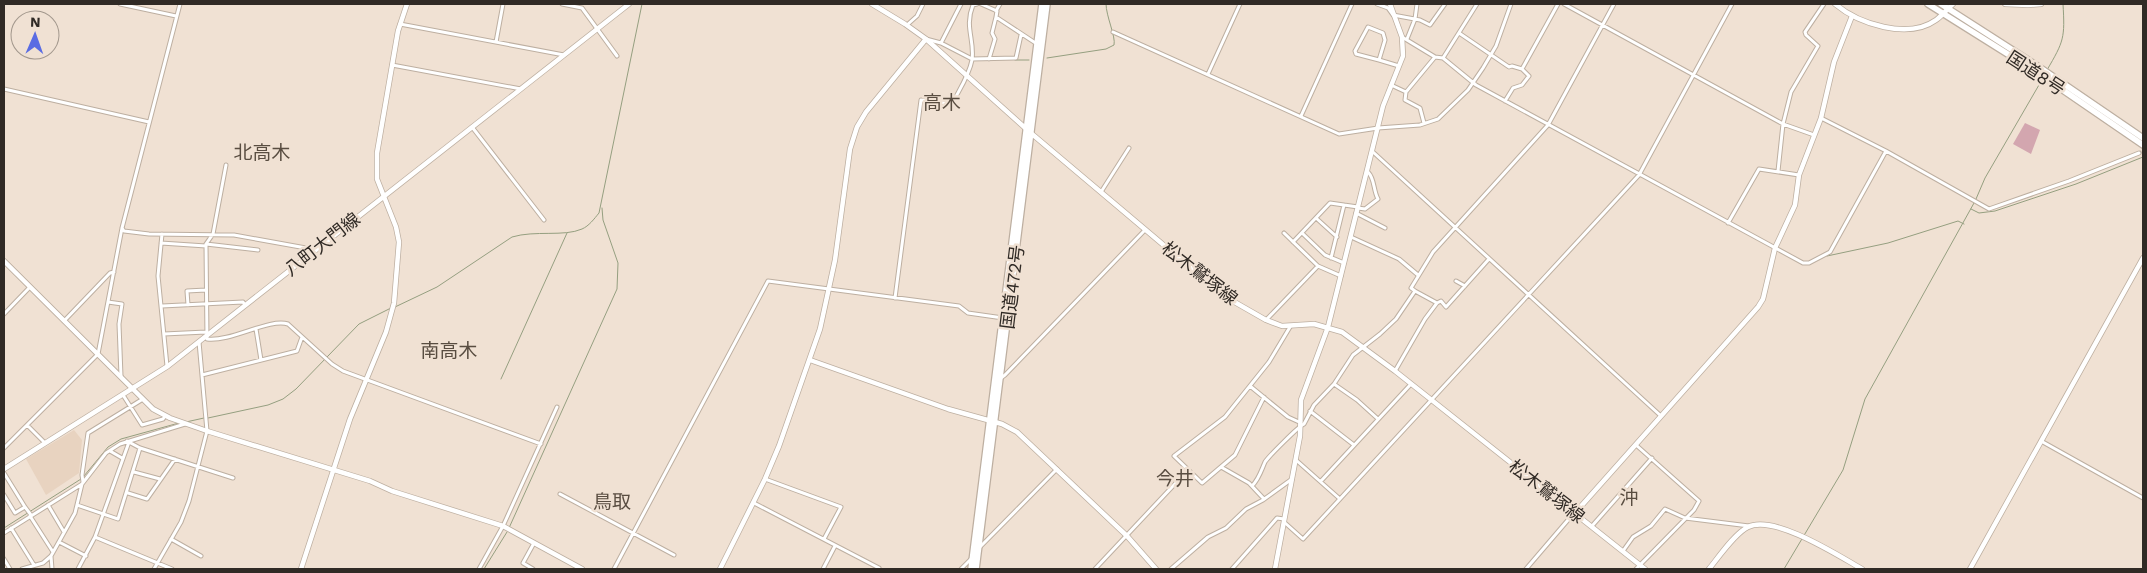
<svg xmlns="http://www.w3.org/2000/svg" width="2147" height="573" viewBox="0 0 2147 573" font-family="'Work Sans','Noto Sans JP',sans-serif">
	<rect width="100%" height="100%" fill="#f0e1d3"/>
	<path fill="#e8d3c0" d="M74 430 82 440 79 473 46 495 26 459Z"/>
	<path fill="#d3a6af" d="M2025 123 2040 130 2031 154 2013 144Z"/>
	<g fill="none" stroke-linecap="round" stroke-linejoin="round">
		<path stroke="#959f80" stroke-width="1" d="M1047 58 1106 49 1114 45C1116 37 1106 16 1106 4
			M1015 60H1029
			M2047 70C2064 41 2065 38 2063 4
			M1976 199 1985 178 2043 78
			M1971 209 1979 213 1995 211 2076 184 2143 157
			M1827 256 1888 243 1958 221 1964 224
			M395 307 437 287 512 237C535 230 564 237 582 229 589 226 594 219 599 213L642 4
			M501 379 567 233
			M208 418 268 405 283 399 296 389 359 324 391 308
			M186 422 204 418
			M84 476 108 447 121 439 179 423
			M4 528 81 479
			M509 528 617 289 618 263 603 220 602 208
			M484 569 507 532
			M1784 569 1843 470 1865 399 1974 203"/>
		<path stroke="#cabcb0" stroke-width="3" stroke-dasharray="3 1.5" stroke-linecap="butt" d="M2139 153 2143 151"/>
		<g stroke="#bdafa1" stroke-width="5">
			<path id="street" d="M120 4 176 16
				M562 4 582 8 617 56
				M981 4 997 11 996 17 1037 44
				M1377 4 1388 8 1393 15 1420 20 1430 25 1445 4
				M1564 4 1783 124 1814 135
				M996 11 1000 4
				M1415 19 1417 4
				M400 24 564 55
				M907 25 917 16 923 4
				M1113 32 1339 134 1378 128 1420 125 1438 119 1468 90 1483 68 1496 46 1511 4
				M1459 33 1509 67 1512 66 1522 69
				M1402 37 1435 57 1443 58 1476 85 1803 263H1809L1830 252 1886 151
				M926 39 941 43 972 59 1016 58 1021 35
				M1407 39 1415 19
				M496 42 503 4
				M941 43 961 4
				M1443 58 1477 4
				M989 59 995 39 992 33 996 17
				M1379 60 1356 54 1355 51 1368 27 1383 33 1385 40 1379 60 1399 66
				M392 65 521 89
				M1208 74 1240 4
				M1391 85 1406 92 1435 57
				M4 89 149 122
				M1406 92 1405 100 1420 108 1424 123
				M1505 101 1513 88 1522 85 1529 76 1522 69 1558 4
				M1301 116 1352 4
				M1821 118 1886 151 1989 209 2069 181 2139 153
				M472 127 544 220
				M1373 152 1661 416
				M226 165 213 234 206 244 207 339C231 342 269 318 288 324L332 364 343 371 541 444
				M1778 171 1783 124 1791 92 1818 46 1806 35 1805 32 1824 4
				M1101 192 1129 148
				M1358 208 1365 209 1378 199C1373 190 1375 179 1368 172
				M1356 213 1385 228
				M1316 218 1337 237
				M1728 223 1759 169 1799 175
				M122 228 124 231 149 234 234 235 306 248 308 254
				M1284 233 1318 266 1341 276
				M1302 233 1325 255 1344 263
				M162 234 158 276 167 366
				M1351 237 1399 259 1418 275
				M1293 242 1330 203 1358 207
				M161 243 206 246
				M206 244 258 250
				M1331 258 1344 205
				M1456 281 1465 286
				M1415 291 1437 303 1441 301 1446 307 1489 259
				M895 298 921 100 952 104C959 90 969 76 972 60 975 40 964 27 973 5L977 4
				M108 302 122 304 119 324 121 376
				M188 305 187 291 206 290
				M162 306 243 302 245 305
				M4 314 30 287
				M1266 320 1318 266
				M64 321 110 273 114 272
				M256 329 261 360
				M164 334 206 332
				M1395 371 1425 319 1437 303
				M202 375 297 351 302 337
				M1001 378 1005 375 1145 230
				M1334 384 1357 400 1378 419
				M1250 386 1288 417 1299 422
				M123 395 142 425 163 419 165 416
				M1264 397 1235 455 1202 483 1174 456 1225 417 1269 362 1290 327
				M1310 411 1354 445
				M27 425 45 443
				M127 441 140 448 233 478
				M2041 441 2143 498
				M1636 445 1699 501 1694 510 1636 569
				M4 448 98 354 122 228 180 4
				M110 451 122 458
				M1296 460 1340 499
				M1221 467 1249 483 1264 499
				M134 472 160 479
				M4 473 25 507 15 513 4 495
				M765 479 841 507 824 539
				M1321 481 1411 384
				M83 482 82 475 88 433 143 399
				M82 484 106 453 120 444 185 424
				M1252 486C1259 479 1261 471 1265 462 1268 457 1300 425 1304 424L1314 405 1334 384 1353 355 1380 334 1396 319 1415 291 1411 288 1433 252 1548 125 1614 4
				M128 493 147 499 175 459
				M560 494 674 555
				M754 503 879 568
				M48 505 64 532
				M77 505 118 519 140 448
				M25 507 31 515
				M30 516 53 552
				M1284 522 1303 539 1639 175 1732 4
				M1592 526 1652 458
				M11 528 34 565
				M4 533 82 484 75 513 51 556
				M95 537 172 569
				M171 539 201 556
				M59 542 86 556
				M979 548 1057 469
				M1623 551 1633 537 1651 526 1665 509 1685 518 1749 526
				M4 559 10 569
				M22 569 43 563 51 556 52 569
				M78 569 95 537 129 442
				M154 569 181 522 189 501 207 431 199 342
				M479 569 503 526 557 407
				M533 569 523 563 534 543
				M614 569 768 281 959 306 968 313 1003 318
				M823 569 835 546
				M961 569 971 559
				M1095 569 1188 470
				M1171 569 1208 537 1226 528 1246 509 1263 500 1292 479
				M1232 569 1277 518 1284 519
				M1526 569 1574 513"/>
		</g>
		<g stroke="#bdafa1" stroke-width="6">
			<path id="secondary" d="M872 4 905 24 926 39 1032 134 1224 296 1266 320 1282 326 1314 324 1342 332 1395 371 1645 569
				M1835 4C1859 24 1908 40 1936 20 1942 16 1947 9 1953 4
				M2005 4 2028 5 2041 4
				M4 261 153 409 170 418 207 431 370 481 392 491 503 526 582 569
				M810 360 948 409 1002 424 1017 432 1127 536 1156 569
				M4 469 168 366 629 4
				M1575 513 1758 307 1763 299 1775 248 1795 205 1799 175 1821 118 1834 62 1852 16
				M301 569 350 419 386 332 394 303 399 242 396 227 377 179V153L398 31 407 4
				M720 569 765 479 779 446 820 329 835 260 850 149 857 127 866 112 926 39
				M1275 569 1300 436 1301 400 1328 327 1383 106 1403 56 1402 37 1390 4
				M1709 569C1718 558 1735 533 1748 527 1774 514 1839 556 1862 569
				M1970 569 2143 258"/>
		</g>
		<g stroke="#bdafa1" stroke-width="8">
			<path id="highway" d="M1928 4 2038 73 2143 145
				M1941 4 2042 69 2143 138
				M971 569 1042 4
				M976 569 1047 4"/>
		</g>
		<use href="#street" stroke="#fff" stroke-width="3"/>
		<use href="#secondary" stroke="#fff" stroke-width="4.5"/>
		<use href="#highway" stroke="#fff" stroke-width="5.5"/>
	</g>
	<g text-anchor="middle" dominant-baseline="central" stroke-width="5" stroke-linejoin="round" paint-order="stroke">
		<g font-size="18" fill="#302a25" stroke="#f0e1d3">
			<text transform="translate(2036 73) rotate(33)">国道8号</text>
			<text transform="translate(322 244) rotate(-38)">八町大門線</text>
			<text transform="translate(1200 273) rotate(38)">松木鷲塚線</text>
			<text transform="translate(1012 287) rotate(-83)">国道472号</text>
			<text transform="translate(1547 491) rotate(38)">松木鷲塚線</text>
		</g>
		<g font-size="19" fill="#594d41" stroke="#f0e1d3">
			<text x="942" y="102">高木</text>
			<text x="262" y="152">北高木</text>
			<text x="449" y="350">南高木</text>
			<text x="1175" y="478">今井</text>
			<text x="1629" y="497">沖</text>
			<text x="612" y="501">鳥取</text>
		</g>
	</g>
	<rect width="2147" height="573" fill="none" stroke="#302a25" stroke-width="10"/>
	<g transform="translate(35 35) rotate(2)"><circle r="24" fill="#f0e1d3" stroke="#a3988d"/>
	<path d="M0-4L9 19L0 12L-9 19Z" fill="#5a6ce3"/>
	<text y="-8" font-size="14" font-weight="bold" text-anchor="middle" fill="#302a25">N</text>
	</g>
</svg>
